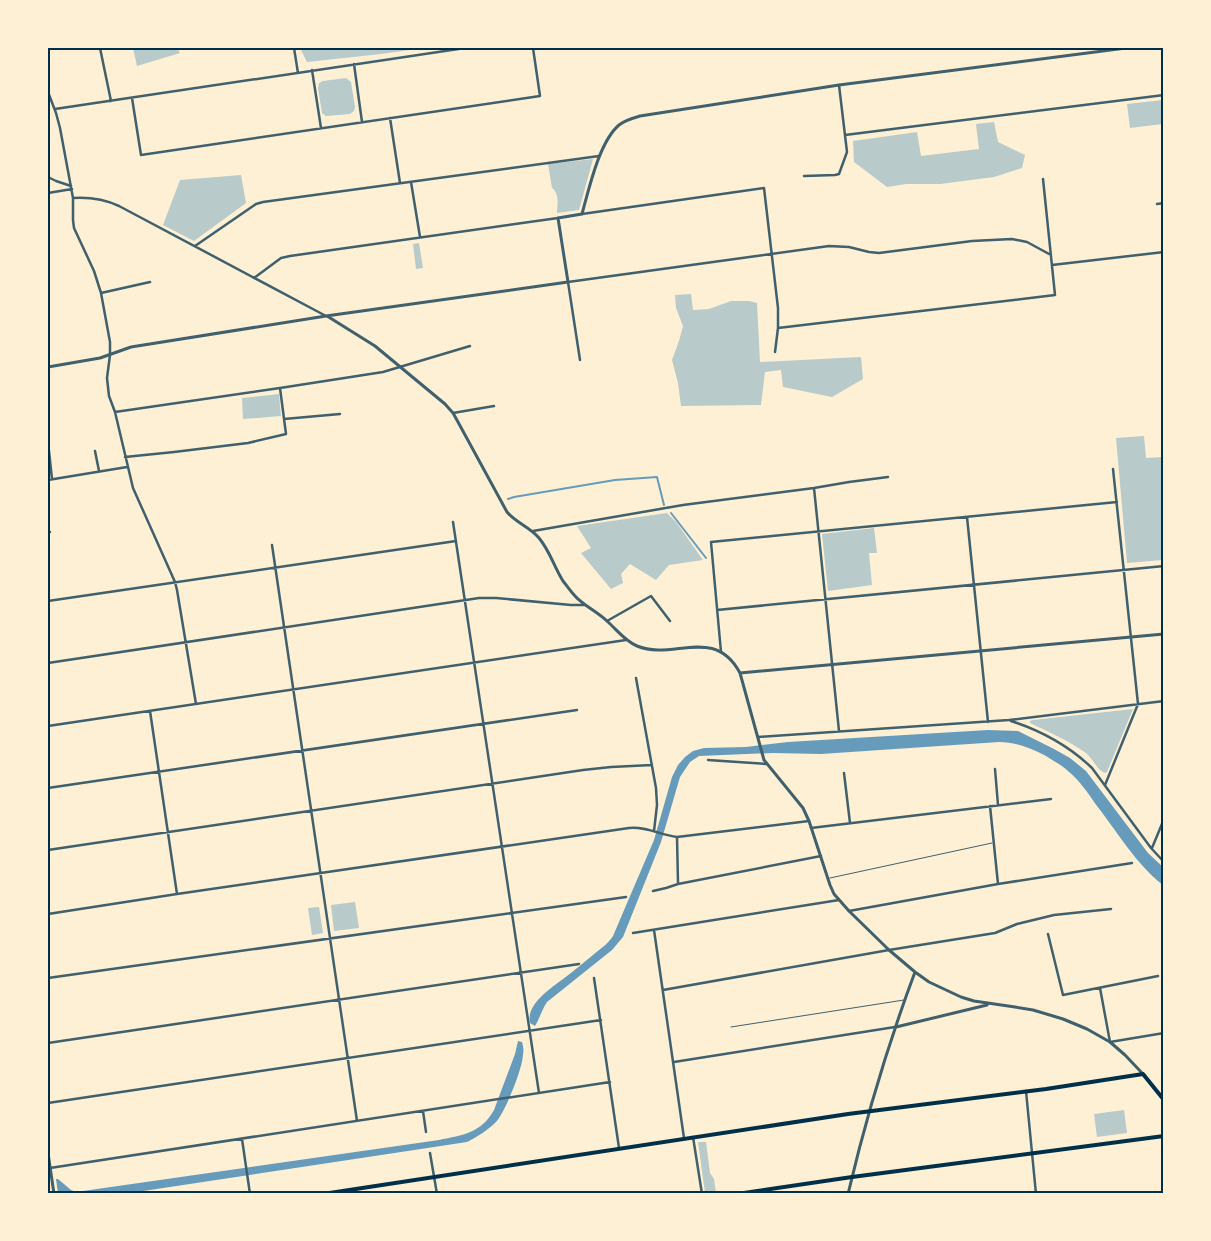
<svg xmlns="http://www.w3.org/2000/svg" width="1211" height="1241" font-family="'Noto Sans',sans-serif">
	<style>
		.green { fill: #b9caca }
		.water { fill: #669bbc }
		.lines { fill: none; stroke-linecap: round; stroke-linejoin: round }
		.stream { stroke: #669bbc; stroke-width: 2 }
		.service { stroke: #3f606c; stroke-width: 1 }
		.minor { stroke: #3f606c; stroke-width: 2.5 }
		.tertiary { stroke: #3f606c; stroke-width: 3 }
		.secondary { stroke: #003049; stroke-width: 4 }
		.neatline { fill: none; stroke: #003049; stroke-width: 2 }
	</style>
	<rect width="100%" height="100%" fill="#fdf0d5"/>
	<!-- green -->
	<path class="green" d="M133,48H177L180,53L137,66Z
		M300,48H424L381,54L307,62Z
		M346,78L351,82L355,107L354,111L350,114L326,116L322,113L318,88L319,83L323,81Z
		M1163,100V124L1130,128L1127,104Z
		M994,122L998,142L1025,155L1022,168L994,177L940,184H906L887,187L854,162L853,141L917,132L921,156L979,149L976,124Z
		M593,159L579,210L557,213C557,205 560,194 552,188L548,164Z
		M241,175L246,203L194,241L163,225L180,180Z
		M419,243L423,268L416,269L413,244Z
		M691,294L693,310L709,309L731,301H749L757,303L760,362L861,357L863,379L832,397L783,387L781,370L765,372L761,405L681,406L678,383L672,360L679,341L683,326L676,308L675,295Z
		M279,394L281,416L243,419L242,398Z
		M1144,436L1146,458L1163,457V560L1127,563L1116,438Z
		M667,513L676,522L703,560L669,565L656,580L630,564L621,574L623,583L611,589L581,553L591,548L577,526Z
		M874,528L877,553H869L872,585L828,591L822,534Z
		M1133,709L1107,772L1105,773C1097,770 1093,759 1086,753C1069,741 1049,732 1030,723V721L1033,720Z
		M355,902L359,928L334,931L331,905Z
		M319,907L323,933L312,935L308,908Z
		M1124,1110L1127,1133L1097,1137L1094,1114Z
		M706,1142L710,1173L714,1179L716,1193H705L698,1142Z"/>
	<!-- water -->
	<path class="water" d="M988,730L1018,731L1054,749L1070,758L1086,771L1148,853L1163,867V885C1136,864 1118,833 1097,806C1088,793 1080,781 1068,771C1062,765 1053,761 1046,756C1031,748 1016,742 999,742L821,754L773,753L699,756L690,762L680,777L661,842L623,937L612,950L547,1002C542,1009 540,1018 535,1026L530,1023C526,1004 550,989 563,979C574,971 583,963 593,955C601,948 608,944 613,936L654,840L672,777L678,765L685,757L693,751L704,748L746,747L788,742Z
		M518,1041L522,1042C523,1046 524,1050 523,1054C523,1068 505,1112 496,1122C488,1130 477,1137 467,1142L130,1193H58L56,1179H58L71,1190L76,1192L439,1140C463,1135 481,1133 494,1110L515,1054Z"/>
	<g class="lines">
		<!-- stream -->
		<path class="stream" d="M508,499L514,497L615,480L657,477L664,505
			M671,513L706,558"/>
		<!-- service -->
		<path class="service" d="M830,878L992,843
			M731,1027L904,1000"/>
		<!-- minor -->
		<path class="minor" d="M100,48L111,101
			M294,48L298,73
			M354,64L362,122
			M312,70L321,128
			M48,92L56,113L60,128L73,198V220L74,228L94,271L101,293L110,342V355L107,378L109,396L115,412L133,488L175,582L177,590L196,704
			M132,98L141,155L540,96L533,48
			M55,109L465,48
			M390,118L400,183
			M845,135L1164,95
			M804,176L835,175L839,174L847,152L839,85
			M48,177L56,181L71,186
			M411,182L420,237
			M48,193L72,189
			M73,198C90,197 104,199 119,206L326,316
			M1157,204L1164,203
			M582,214L764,188L778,308V328L775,352
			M195,246L256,204L263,202L599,156
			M1052,265L1164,252
			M254,278L281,258L290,256L558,218
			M101,293L150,282
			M778,328L1055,295L1043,179
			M580,360L568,282L829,246L849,247L869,252L879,253L972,241L1012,239L1027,242L1051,255
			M115,412L280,388L383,372L470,346
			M453,413L494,406
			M284,419L340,414
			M48,442L52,479
			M95,451L99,471
			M125,457L174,452L248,443L286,434L280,388
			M48,480L127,467
			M814,488L839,731
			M967,517L988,722
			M453,522L539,1093
			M533,531L683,505L814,488L849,482L888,477
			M48,532H50
			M272,545L357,1121
			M48,601L456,541
			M717,610L1164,566
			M607,621L651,596L670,621
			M721,652L711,542L1117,502
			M48,663L479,598H496L571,605H584
			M636,678L656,788L657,805L654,831
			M150,711L177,894
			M1011,721C1042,731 1068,745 1092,768L1151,848L1164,862
			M48,726L626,640
			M758,737L1009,720L1164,701
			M708,760L766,764
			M995,769L998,805
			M844,773L850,823
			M1105,785L1138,704L1113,469
			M48,788L577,710
			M990,806L998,884
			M811,828L1051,799
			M677,837L678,883
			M1152,848L1164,819
			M48,850L583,770L611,767L652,765
			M653,891L666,888L678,884L821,856
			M849,911L998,884L1132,863
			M48,914L177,894L629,828C646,826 660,835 677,837L809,821
			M654,930L684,1138
			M633,933L839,900
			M1048,934L1063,995L1158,976
			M48,978L626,897
			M594,978L619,1148
			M1100,988L1110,1042L1164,1033
			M663,990L889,950L995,933L1017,924L1054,915L1111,909
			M48,1043L579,964
			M674,1062L895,1027
			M1026,1091L1036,1194
			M48,1103L601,1020
			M423,1111L426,1132
			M693,1137L702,1194
			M242,1139L250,1194
			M430,1153L437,1194
			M50,1168L610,1082"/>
		<!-- tertiary -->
		<path class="tertiary" d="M327,316L375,346L445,404L453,413L458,422L507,512C516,523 530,527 539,538C550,551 554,567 563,581C567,586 571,592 575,596C584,606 598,612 608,622C617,630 625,641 637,646C673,661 714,625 740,673L764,760L803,808L809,821L830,885L834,894L849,911L889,950L915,972L929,982L961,997L974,1001L1015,1007L1033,1010L1063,1019L1087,1029L1110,1042L1125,1055L1143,1074
			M48,367L100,358L131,347L326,316L568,282L558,218L582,214C589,189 599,142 619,125C625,120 633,118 640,116L839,85L1126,48
			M740,673L1164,634
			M896,1027L987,1005
			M48,1153L54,1194
			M848,1194C866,1118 888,1044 915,972"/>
		<!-- secondary -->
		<path class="secondary" d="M323,1194L848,1114L1046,1089L1143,1074L1164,1100
			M737,1194L852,1177L1164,1136"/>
	</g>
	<!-- border -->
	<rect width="1211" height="1241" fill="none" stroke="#fdf0d5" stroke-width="98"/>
	<rect x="49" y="49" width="1113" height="1143" class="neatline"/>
</svg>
